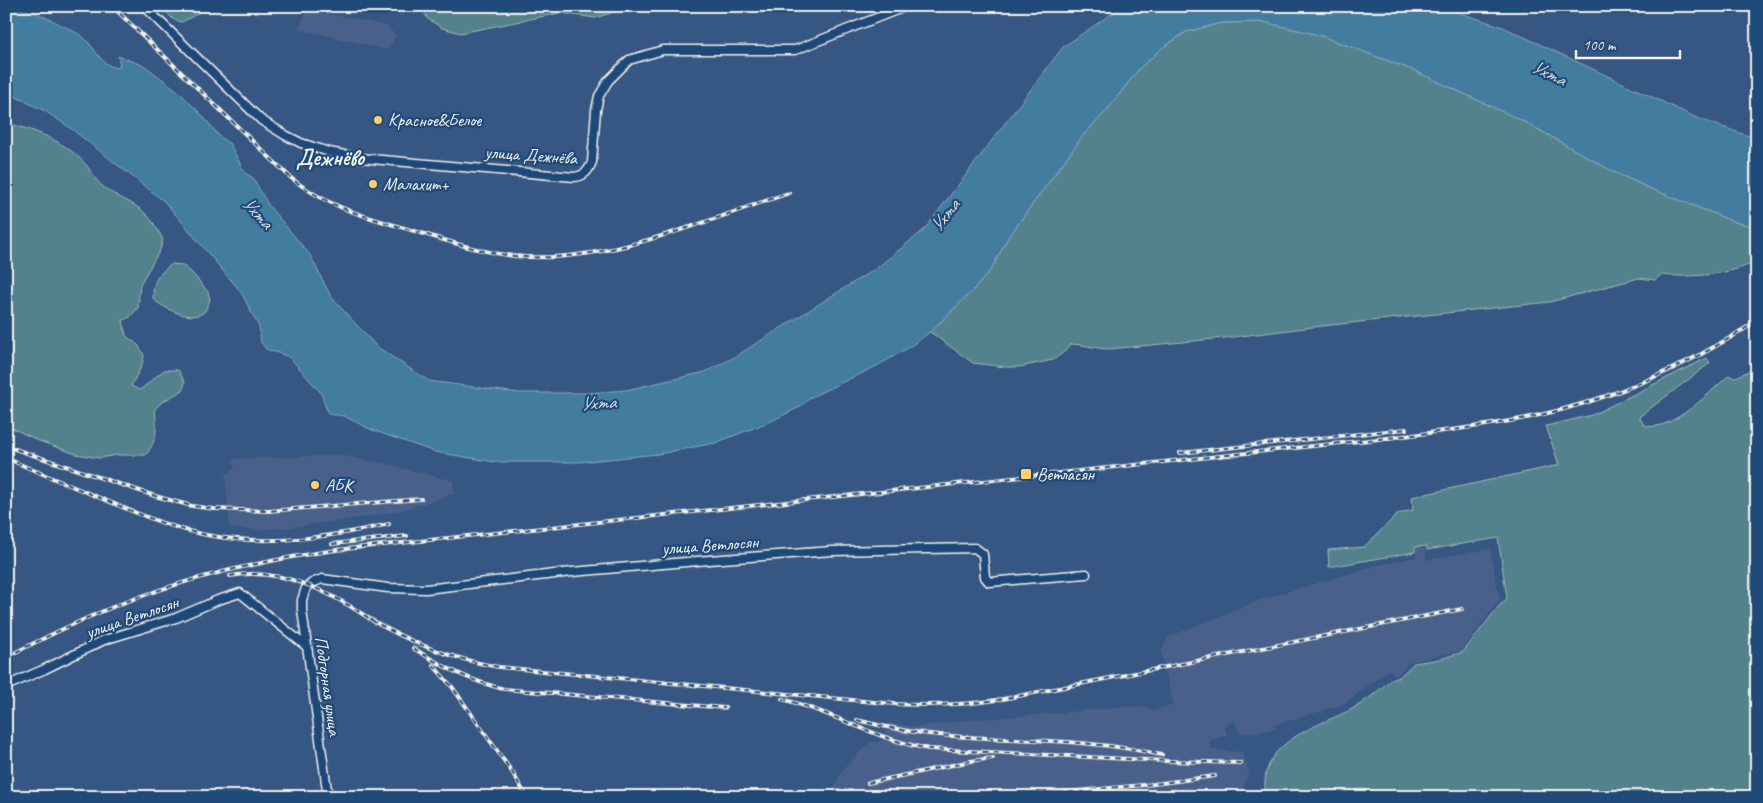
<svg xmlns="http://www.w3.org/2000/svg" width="1763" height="803" font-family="Caveat,sans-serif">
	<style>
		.built { fill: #49618b }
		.green { fill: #52828c; stroke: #a3baba }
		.water { fill: #437b9f; stroke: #8aaabc }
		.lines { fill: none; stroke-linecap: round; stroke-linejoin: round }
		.minor-casing { stroke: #f4f1e8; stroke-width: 11 }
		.minor { stroke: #1f4a7a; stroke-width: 8 }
		.rail-casing { stroke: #f4f1e8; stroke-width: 4 }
		.rail { stroke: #1f4a7a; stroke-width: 2; stroke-dasharray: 5.5; stroke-linecap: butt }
		.poi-dot { fill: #ffd166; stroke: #1f4a7a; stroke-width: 2 }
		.labels { text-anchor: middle; stroke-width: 4.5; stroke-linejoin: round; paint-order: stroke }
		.poi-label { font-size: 18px; fill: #f4f1e8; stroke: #1f4a7a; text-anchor: start }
		.street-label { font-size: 18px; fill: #f4f1e8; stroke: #1f4a7a }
		.water-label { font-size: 19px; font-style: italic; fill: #d9dfdd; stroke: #1f4a7a }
		.district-label { font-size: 22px; font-weight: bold; fill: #f4f1e8; stroke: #1f4a7a }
	</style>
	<rect width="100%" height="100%" fill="#365683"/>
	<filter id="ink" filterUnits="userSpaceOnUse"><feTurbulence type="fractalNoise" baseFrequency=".02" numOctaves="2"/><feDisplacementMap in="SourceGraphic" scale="10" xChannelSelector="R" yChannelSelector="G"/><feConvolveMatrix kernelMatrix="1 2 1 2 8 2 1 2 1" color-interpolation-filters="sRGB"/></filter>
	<g filter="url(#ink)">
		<!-- built -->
		<path class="built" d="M308,9L387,26L396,36L388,50L298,29Z
			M339,455L391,465L453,481L454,494L399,511L367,517L293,527L259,530L230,528L225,475L234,469L233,459Z
			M1416,548H1426V560L1490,549L1500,600L1461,651L1410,662L1396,676L1389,670L1348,701L1338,706L1275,725L1276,728L1261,732L1240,733L1234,721L1224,725L1227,735L1209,741L1212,750L1242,752L1249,772L1240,797H830L842,770L869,743L881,741L889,723L915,727L967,720L1060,713L1117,707H1148L1152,711L1173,705L1161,652L1168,637L1260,600L1375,566L1416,557Z"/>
		<!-- green -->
		<path class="green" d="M160,6H203L197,14L182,22L174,20Z
			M420,6H620L611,13L595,18L560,13L461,33L442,28L428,19Z
			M1264,22L1319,35L1413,70L1525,122L1614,172L1649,188L1735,222L1747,225H1757V261C1731,275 1690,278 1661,275L1655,280L1639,278L1550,302L1313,327L1225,338L1109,349C1096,349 1084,344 1071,344L1064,352L1053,360L1020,367H1005L973,363L930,332L972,291L991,270L1007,239L1048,183L1085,133L1102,116L1139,69L1162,48L1186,32L1221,23Z
			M6,123C36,130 67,142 87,166C92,172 95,180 101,185C112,195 128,200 140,209C151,217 157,228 163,240L160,250L140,284L138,308L130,317L123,320L126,336L138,345L144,355L142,365L131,386L140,390L164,370H178L185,382L183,390L162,402L155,409C157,429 158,438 146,455H117L99,458L76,454L39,441L6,425Z
			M172,264L183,265L193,274L208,292L210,300C208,303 207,308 205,311C193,324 163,308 153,299C153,280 157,275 172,264Z
			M1707,358L1710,363L1639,417L1644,425C1648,426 1652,427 1656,426C1678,424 1713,390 1729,375L1734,378L1757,367V797H1265C1265,788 1264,778 1267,770C1276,736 1326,723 1352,709C1367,701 1380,689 1393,678H1398L1414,663L1440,659L1463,652L1499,606L1507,598L1498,538L1427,550V546L1415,547V552L1329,567L1328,550L1364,547L1398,514L1413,510L1412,497L1559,465L1546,426L1592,415Z"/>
		<!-- water -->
		<path class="water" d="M1123,6H1439L1503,27L1697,118L1757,139V225H1747L1735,222L1649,188L1614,172L1525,122L1413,70L1319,35L1264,22L1221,23L1186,32L1162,48L1139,69L1102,116L1085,133L1048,183L1007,239L991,270L972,291L930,332L908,348L875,367L811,397L800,407L769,422L715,443L658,454L579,462H495L435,452L372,430L344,416L328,414L321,393L293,361L287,356L266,349L261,342L259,327L241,292L165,202L69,127L45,111L6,92V7C14,8 22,9 30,11C42,15 69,28 80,35C96,45 97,64 117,68L120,66L118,56L145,66L178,91L202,115L220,137L230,144L245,173L253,178L269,206L310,255L331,297L377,347L429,381L518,393H588L626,390L705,372L733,358L878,267L924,230L1063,47Z"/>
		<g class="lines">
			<!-- minor casing -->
			<g class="minor-casing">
				<path id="minor" d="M144,6L261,120L285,135L301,143L329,152L360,158L574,177C584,176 588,172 592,162L596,110L599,96L608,81L629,60L663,50H795L907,6
					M6,686L45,669L104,640L176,618L218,600L240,593L307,647
					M328,797L302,610V600L306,588L312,583L322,579L388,588L426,589L572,572L709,560L832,551L975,548L983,554L985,577L989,582L1086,574"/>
			</g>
			<!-- minor -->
			<use href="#minor" class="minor"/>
			<!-- rail casing -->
			<g class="rail-casing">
				<path id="rail" d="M112,6L291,178C331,209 364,216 411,230C445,240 479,252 514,256C602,266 707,220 789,193
					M6,446L155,496L192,506L214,509L268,511L421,499
					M1180,453L1406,429
					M6,458C44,475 83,491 122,507C151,519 181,531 212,536C271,546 332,537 389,524
					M332,544L407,536
					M230,576C283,566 334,594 376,623
					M370,619C410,643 453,659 499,667L895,704C932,706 967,705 1003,699L1462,609
					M413,648C445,668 467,680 504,689L725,708
					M6,657C46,637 86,617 128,601C195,576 265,560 336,550L1388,438C1436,432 1483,427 1531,417C1612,400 1688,366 1757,321
					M433,665L453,688L512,772L527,797
					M782,699C832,712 878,740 929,749L1167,761L1241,763
					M857,720C888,728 919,734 951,736C1022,741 1091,739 1162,755
					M868,783L971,761L993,758
					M1014,797L1154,784L1215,776"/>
			</g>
			<!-- rail -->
			<use href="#rail" class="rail"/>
		</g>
	</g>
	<!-- markers -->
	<g class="poi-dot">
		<circle cx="378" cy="120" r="5"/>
		<circle cx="373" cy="184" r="5"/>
		<rect x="1020" y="468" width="12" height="12" rx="2.5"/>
		<circle cx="315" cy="485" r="5"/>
	</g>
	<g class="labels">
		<!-- poi labels -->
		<g class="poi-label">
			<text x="388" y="126">Красное&amp;Белое</text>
			<text x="383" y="190">Малахит+</text>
			<text x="1037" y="480">Ветласян</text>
			<text x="325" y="491">АБК</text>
		</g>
		<!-- street labels -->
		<g class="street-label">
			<text transform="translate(531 155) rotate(4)" y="6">улица Дежнёва</text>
			<text transform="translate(710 545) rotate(-4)" y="6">улица Ветлосян</text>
			<text transform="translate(132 617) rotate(-19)" y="6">улица Ветлосян</text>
			<text transform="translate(328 686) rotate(82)" y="6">Подгорная улица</text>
		</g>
		<!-- water labels -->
		<g class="water-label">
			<text transform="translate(1549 72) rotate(26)" y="7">Ухта</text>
			<text transform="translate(258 212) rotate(47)" y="7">Ухта</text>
			<text transform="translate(944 215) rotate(-52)" y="7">Ухта</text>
			<text transform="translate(598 402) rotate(-3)" y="7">Ухта</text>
		</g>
		<!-- district labels -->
		<g class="district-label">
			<text x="330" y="165">Дежнёво</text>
		</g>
	</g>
	<!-- margin -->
	<rect width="1763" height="803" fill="none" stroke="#1f4a7a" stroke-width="25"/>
	<rect x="12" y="12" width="1738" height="778" fill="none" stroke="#f4f1e8" stroke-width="2" filter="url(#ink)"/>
	<!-- scale -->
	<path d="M1576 50v8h104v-8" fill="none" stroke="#f4f1e8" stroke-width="2.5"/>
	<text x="1583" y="50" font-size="15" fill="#f4f1e8" stroke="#1f4a7a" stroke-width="4" paint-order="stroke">100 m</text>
</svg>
